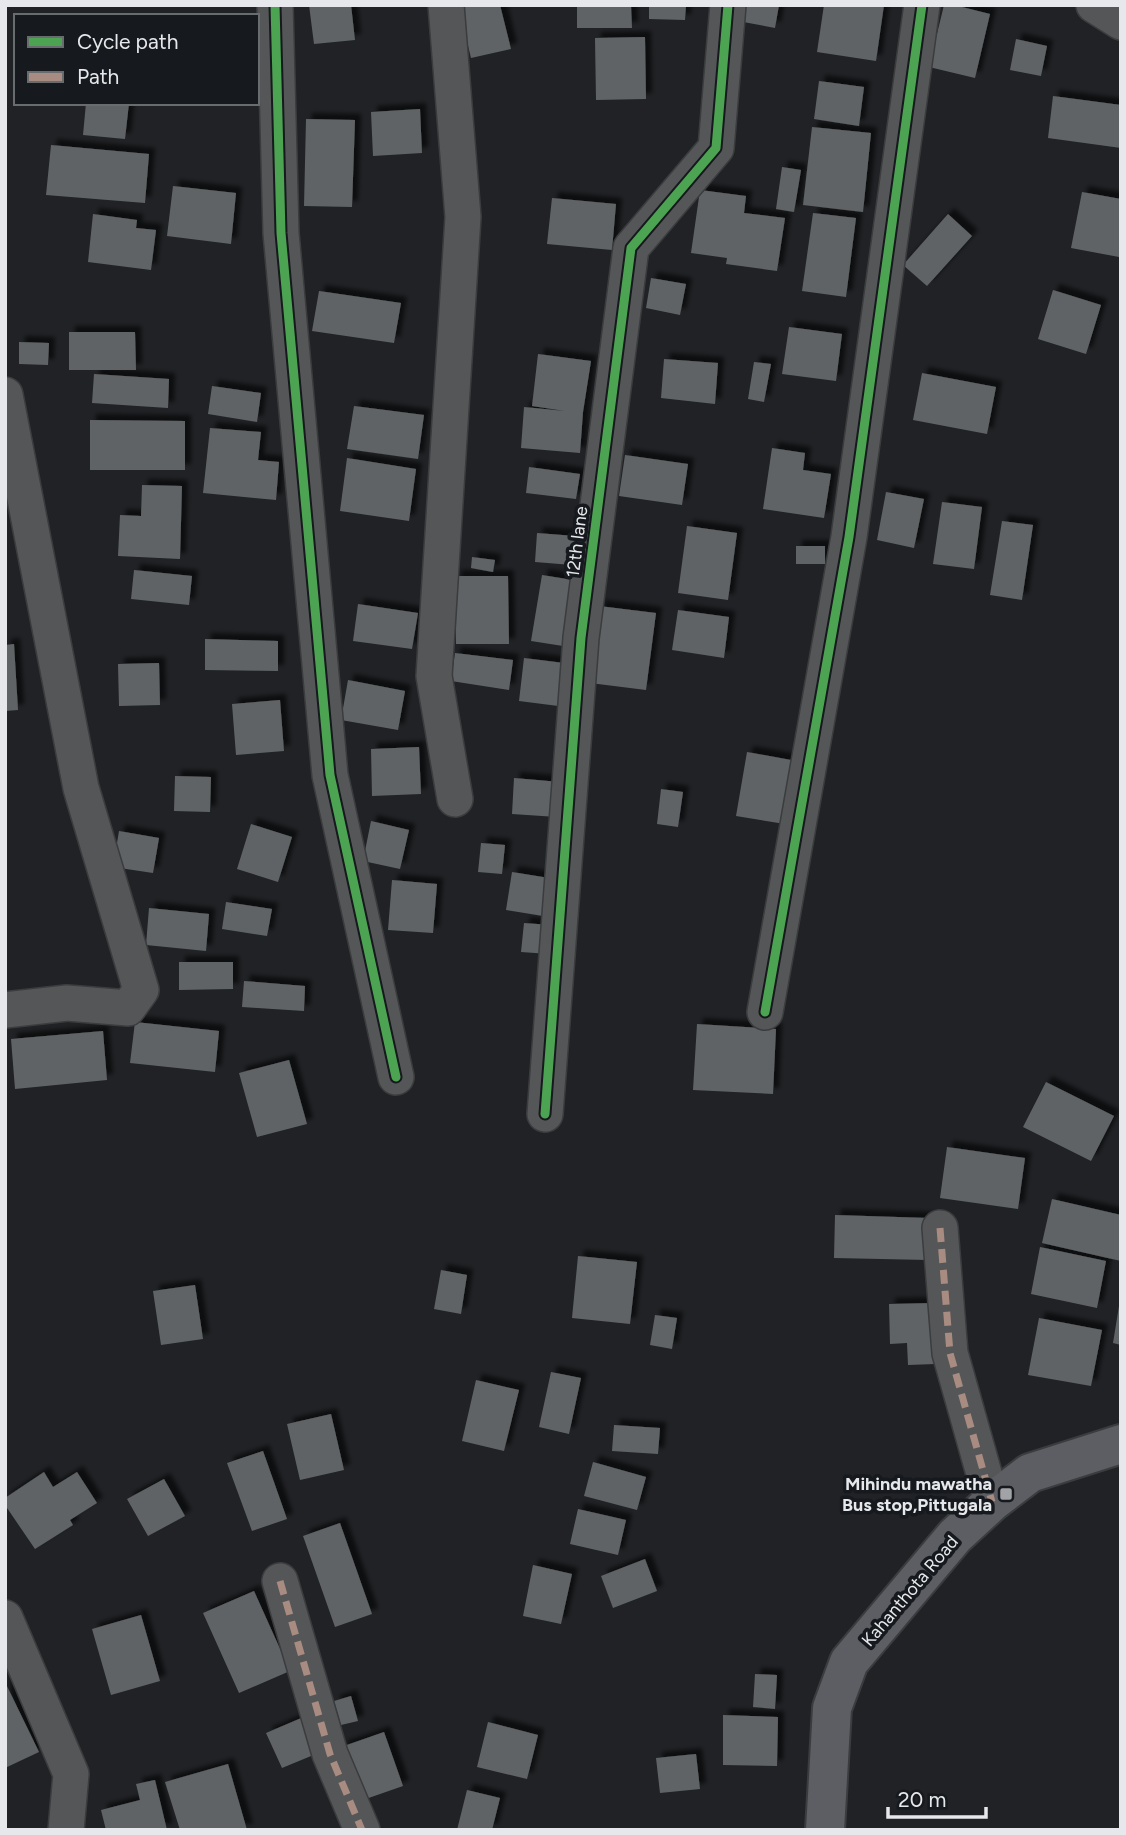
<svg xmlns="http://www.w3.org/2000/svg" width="1126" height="1835" font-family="Figtree,sans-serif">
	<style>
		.building { fill: #606365; filter: url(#shadow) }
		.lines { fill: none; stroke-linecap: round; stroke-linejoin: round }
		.street-casing { stroke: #3a3c3e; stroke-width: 38 }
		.secondary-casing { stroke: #3a3c3e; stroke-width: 42 }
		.street { stroke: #555657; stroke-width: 35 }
		.secondary { stroke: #5c5e63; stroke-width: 38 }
		.quiet { stroke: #a88b81; stroke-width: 7; stroke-dasharray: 14 7; stroke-linecap: butt }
		.cycleway-casing { stroke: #16191d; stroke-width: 13 }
		.cycleway { stroke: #4ca352; stroke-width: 9 }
		.poi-dot { fill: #a1a3a6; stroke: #16191d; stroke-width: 2.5 }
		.labels { text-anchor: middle; stroke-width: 7; stroke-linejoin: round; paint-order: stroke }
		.street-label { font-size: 18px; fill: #e6e8eb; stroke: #16191d }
		.poi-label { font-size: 18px; font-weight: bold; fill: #e6e8eb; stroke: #16191d; text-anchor: end }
	</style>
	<defs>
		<filter id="shadow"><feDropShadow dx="6" dy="-6" stdDeviation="2" flood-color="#0009"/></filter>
	</defs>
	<rect width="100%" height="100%" fill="#202225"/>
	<!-- building -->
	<path class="building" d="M309,5H351L355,40L314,44Z
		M458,5H500L511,49L471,58Z
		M577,5H631L632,28H577Z
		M649,5H686L685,20L649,19Z
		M740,5H779L775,28L738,21Z
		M824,5H884L876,61L817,52Z
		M944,5H954L990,14L975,78L929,67Z
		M645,37L646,99L596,100L595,38Z
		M1016,39L1047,46L1041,76L1010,70Z
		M819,81L864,87L859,126L814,119Z
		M1053,96L1121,105V148L1048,138Z
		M86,103H129L125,139L83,135Z
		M420,109L422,153L373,156L371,112Z
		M306,119L355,120L352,207L304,206Z
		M812,127L871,133L863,212L803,205Z
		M51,145L149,154L145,203L46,195Z
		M782,167L801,170L794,212L776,209Z
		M173,186L236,193L231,244L167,236Z
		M700,190L746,196L744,213L785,218L777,271L726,264L727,258L691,253Z
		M1082,192L1121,199L1119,257L1071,248Z
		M552,198L616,204L612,250L547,244Z
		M813,213L856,218L846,297L802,291Z
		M93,214L137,220L136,228L156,230L151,270L88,262Z
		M948,214L972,236L927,286L903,265Z
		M651,278L686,284L680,315L646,308Z
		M1053,290L1101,305L1086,354L1038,339Z
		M319,291L401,303L394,343L312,331Z
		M789,327L842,334L836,381L782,374Z
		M69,332H135L136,370H69Z
		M19,342L49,343L48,365L19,364Z
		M538,354L591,361L583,412L580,453L521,448L524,407L565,411L532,406Z
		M664,359L718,363L715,404L661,398Z
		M754,362L771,364L764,402L748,399Z
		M922,373L996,387L987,434L913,420Z
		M94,374L169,379L168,408L92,403Z
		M212,386L261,393L257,422L208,414Z
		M354,406L424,415L418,459L347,449Z
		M90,420L185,421V470H90Z
		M210,428L261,432L258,460L279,462L276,500L203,493Z
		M772,448L805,453L803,470L831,474L824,518L763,509Z
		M625,455L688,464L682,505L619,496Z
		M347,458L416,469L409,521L340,511Z
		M529,467L580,474L576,499L526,493Z
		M142,485L182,486L180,559L118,556L120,515L141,516Z
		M886,492L924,499L914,548L877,540Z
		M942,502L982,507L974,569L933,564Z
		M1002,521L1033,525L1022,600L990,595Z
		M687,526L737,533L728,600L678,593Z
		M537,533L575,536L572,565L535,562Z
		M796,546H825V564H796Z
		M472,557L495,560L493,572L471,568Z
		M134,570L192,576L189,605L131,599Z
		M542,575L573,580L563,646L531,641Z
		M455,576H508L509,644H456Z
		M358,604L418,613L412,649L353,641Z
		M599,606L656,613L646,690L590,683Z
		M678,610L729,617L724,658L672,650Z
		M205,639L278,641V671L205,670Z
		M14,644L18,710L5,711V645Z
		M455,653L513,660L509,690L451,681Z
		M524,658L572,664L566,707L519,701Z
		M159,663L160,705L119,706L118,664Z
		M348,680L405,691L398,730L341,720Z
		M280,700L284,751L236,755L232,704Z
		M419,747L421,794L372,796L371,749Z
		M747,752L802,762L791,825L736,816Z
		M175,776L211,777L210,812L174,811Z
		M514,778L560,782L557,817L512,814Z
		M661,789L683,792L678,827L657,824Z
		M371,821L409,830L400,869L363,861Z
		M251,824L292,837L278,882L237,869Z
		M119,831L159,838L153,873L113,867Z
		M481,843L505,845L502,874L478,872Z
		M512,872L549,878L543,916L506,910Z
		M392,880L437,884L433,933L388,930Z
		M226,902L272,909L267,936L222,929Z
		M149,908L209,914L206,951L146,945Z
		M524,923L551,925L549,954L521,952Z
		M179,962H233V989L179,990Z
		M244,981L305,986L304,1011L242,1007Z
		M135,1022L219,1031L215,1072L130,1063Z
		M697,1024L776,1029L773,1094L693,1090Z
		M103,1031L107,1080L15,1089L11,1039Z
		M289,1060L307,1124L257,1137L239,1073Z
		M1046,1082L1114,1116L1091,1161L1023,1127Z
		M947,1147L1025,1158L1018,1209L940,1198Z
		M1052,1199L1121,1215V1261L1042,1243Z
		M835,1215L929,1218L928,1260L834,1258Z
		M1040,1247L1106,1261L1097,1308L1031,1294Z
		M578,1256L637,1262L630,1324L572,1318Z
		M441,1270L467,1275L461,1314L434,1309Z
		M195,1285L203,1339L161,1345L153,1291Z
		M933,1303L935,1364L908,1365L907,1343L890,1344L889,1304Z
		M1119,1306H1121V1345L1113,1343Z
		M655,1315L677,1318L672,1349L650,1345Z
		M1039,1318L1102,1330L1091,1386L1028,1375Z
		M551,1372L581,1378L569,1434L539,1427Z
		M476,1380L519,1390L504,1451L462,1441Z
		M331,1414L344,1470L300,1480L287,1424Z
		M614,1425L660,1428L658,1454L612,1451Z
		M263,1451L287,1519L252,1531L227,1463Z
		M593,1462L646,1477L637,1510L584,1496Z
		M44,1472L53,1487L77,1472L97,1503L70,1520L73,1525L35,1549L5,1505V1498Z
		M164,1479L185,1516L148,1536L127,1499Z
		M578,1509L626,1520L618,1555L570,1544Z
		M340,1523L372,1614L335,1627L303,1536Z
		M645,1559L657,1591L613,1608L601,1576Z
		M533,1565L572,1574L561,1624L523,1616Z
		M254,1591L290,1671L239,1693L203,1613Z
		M141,1615L160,1681L111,1695L92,1629Z
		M755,1674L777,1675L775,1709L753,1707Z
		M5,1682L39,1752L5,1768Z
		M351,1696L358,1721L341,1725L334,1701Z
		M313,1713L328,1749L282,1768L266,1733Z
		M723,1715L778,1717L777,1766L723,1765Z
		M488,1722L538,1735L527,1779L477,1767Z
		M384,1732L403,1786L360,1801L341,1747Z
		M696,1754L700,1789L660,1793L656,1758Z
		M228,1764L247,1830H180L165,1782Z
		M155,1780L167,1830H106L101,1810L140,1800L136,1784Z
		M467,1790L500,1798L492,1830H457Z"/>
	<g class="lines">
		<!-- street casing -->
		<g class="street-casing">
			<path id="street" d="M275,5L281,233L330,775L396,1077
				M446,5L463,217L434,676L455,799
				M1094,5L1121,22
				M5,395L81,788L141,990L128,1008L67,1003L5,1010
				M765,1012L849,537L922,5
				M545,1114L581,638L631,248L716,148L728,5
				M940,1228L950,1353L992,1502
				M280,1581L330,1754L362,1830
				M5,1618L71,1774L66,1830"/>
		</g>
		<!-- secondary casing -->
		<g class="secondary-casing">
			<path id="secondary" d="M825,1830L832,1708L849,1662L955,1536L992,1502L1030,1473L1121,1444"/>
		</g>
		<!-- street -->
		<use href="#street" class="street"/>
		<!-- secondary -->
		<use href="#secondary" class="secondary"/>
		<!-- quiet -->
		<path class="quiet" d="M940,1228L950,1353L992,1502
			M280,1581L330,1754L362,1830"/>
		<!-- cycleway casing -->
		<g class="cycleway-casing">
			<path id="cycleway" d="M275,5L281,233L330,775L396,1077
				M765,1012L849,537L922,5
				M545,1114L581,638L631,248L716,148L728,5"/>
		</g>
		<!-- cycleway -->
		<use href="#cycleway" class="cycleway"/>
	</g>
	<!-- markers -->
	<rect class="poi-dot" x="999" y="1487" width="14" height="14" rx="3.5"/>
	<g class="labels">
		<!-- street labels -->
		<g class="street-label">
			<text transform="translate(577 542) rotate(-83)" y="6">12th lane</text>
			<text transform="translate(910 1591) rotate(-50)" y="6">Kahanthota Road</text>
		</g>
		<!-- poi labels -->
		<g class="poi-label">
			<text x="992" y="1490">Mihindu mawatha<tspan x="992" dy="21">Bus stop,Pittugala</tspan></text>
		</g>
	</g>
	<!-- border -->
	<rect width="1126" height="1835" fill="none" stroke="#e6e8eb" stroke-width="14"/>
	<!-- legend -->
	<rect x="14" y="14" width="245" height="91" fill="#16191d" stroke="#696c6f" stroke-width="2"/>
	<rect x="28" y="37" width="35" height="10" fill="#4ca352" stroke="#696c6f" stroke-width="2"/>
	<text x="77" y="49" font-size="21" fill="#e6e8eb">Cycle path</text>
	<rect x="28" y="72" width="35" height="10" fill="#a88b81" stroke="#696c6f" stroke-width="2"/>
	<text x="77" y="84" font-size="21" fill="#e6e8eb">Path</text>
	<!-- scale -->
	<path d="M888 1807v10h98v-10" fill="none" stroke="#e6e8eb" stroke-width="3.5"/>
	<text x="898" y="1807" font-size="21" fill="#e6e8eb" stroke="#16191d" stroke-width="5" paint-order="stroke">20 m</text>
</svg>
